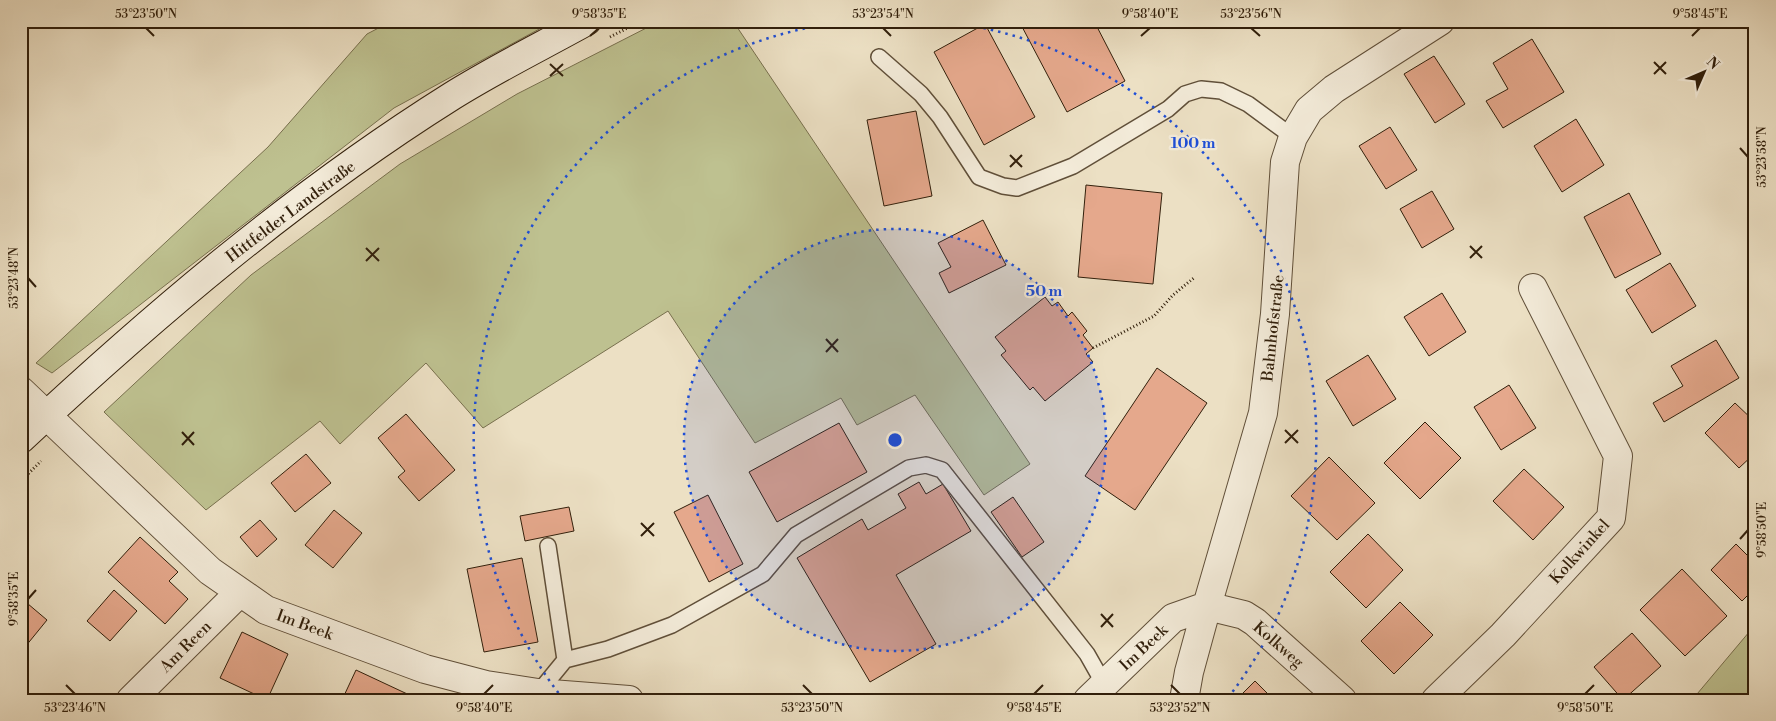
<svg xmlns="http://www.w3.org/2000/svg" width="1776" height="721" font-family="'Libre Bodoni',serif">
	<style>
		.green { fill: #bec190; stroke: #78704e }
		.building { fill: #e5a88c; stroke: #311f0b }
		.lines { fill: none; stroke-linecap: round; stroke-linejoin: round }
		.service-casing { stroke: #604f39; stroke-width: 18 }
		.minor-casing { stroke: #604f39; stroke-width: 30 }
		.secondary-casing { stroke: #311f0b; stroke-width: 30 }
		.path { stroke: #311f0b; stroke-width: 3; stroke-dasharray: 1 2.5; stroke-linecap: butt }
		.service { stroke: #f3ebd9; stroke-width: 15 }
		.minor { stroke: #f3ebd9; stroke-width: 28 }
		.secondary { stroke: #f3ebd9; stroke-width: 28 }
		.ticks { fill: none; stroke: #311f0b; stroke-width: 2 }
		.ring { fill: none; stroke: #1d4ed8; stroke-width: 2.5; stroke-dasharray: 2.5 5 }
		.labels { text-anchor: middle; stroke-width: 4.5; stroke-linejoin: round; paint-order: stroke }
		.street-label { font-size: 16px; fill: #311f0b; stroke: #f3ebd9 }
		.centre { fill: #1d4ed8; stroke: #f3ebd9; stroke-width: 2.5 }
		.ring-label { font-size: 15px; text-anchor: middle; font-weight: bold; fill: #1d4ed8; stroke: #f3ebd9; stroke-width: 4.5; stroke-linejoin: round; paint-order: stroke }
		.neatline { fill: none; stroke: #311f0b; stroke-width: 2 }
		.ticks-label { font-size: 12px; text-anchor: middle; fill: #311f0b }
	</style>
	<rect width="100%" height="100%" fill="#ece0c4"/>
	<filter id="stains"><feTurbulence type="fractalNoise" baseFrequency=".004" numOctaves="4"/><feColorMatrix values="0 0 0 0 .2 0 0 0 0 .09 0 0 0 0 .02 0 0 0 .5 -.17"/></filter>
	<radialGradient id="worn" r=".72"><stop offset=".6" stop-color="#630" stop-opacity="0"/><stop offset="1" stop-color="#630" stop-opacity=".3"/></radialGradient>
	<!-- green -->
	<path class="green" d="M392,21H554L394,108L52,373L36,363L268,147L367,34Z
		M660,21H733L1030,464L984,495L915,395L857,425L841,398L755,443L668,311L483,428L426,363L340,444L320,421L206,510L104,412L251,275L400,164L517,94Z
		M1755,625V700H1692Z"/>
	<!-- building -->
	<path class="building" d="M1019,21H1094L1125,81L1067,112Z
		M985,24L1035,117L984,145L934,52Z
		M1532,39L1564,92L1503,128L1486,101L1508,89L1493,63Z
		M1434,56L1465,104L1435,123L1404,74Z
		M916,111L932,196L884,206L867,120Z
		M1576,119L1604,165L1562,192L1534,146Z
		M1390,127L1417,170L1386,189L1359,146Z
		M1086,185L1162,193L1153,284L1078,277Z
		M1432,191L1454,229L1422,248L1400,209Z
		M1629,193L1661,254L1615,278L1584,217Z
		M983,220L1006,265L949,293L939,273L951,267L938,243Z
		M1670,263L1696,306L1652,333L1626,290Z
		M1442,293L1466,332L1429,356L1404,317Z
		M1045,297L1052,306L1058,302L1068,316L1072,312L1087,331L1083,335L1093,348L1086,354L1093,362L1045,401L1033,387L1030,390L1001,355L1006,351L995,337Z
		M1716,340L1739,378L1664,422L1653,403L1683,386L1671,366Z
		M1368,355L1396,399L1353,426L1326,381Z
		M1157,368L1207,403L1135,510L1085,476Z
		M1509,385L1536,428L1501,450L1474,407Z
		M1735,403L1755,422V453L1739,468L1705,433Z
		M406,414L455,470L419,501L398,477L405,471L378,438Z
		M1425,422L1461,458L1420,499L1384,463Z
		M839,423L867,472L777,522L749,472Z
		M306,454L331,483L295,512L271,483Z
		M1329,457L1375,503L1337,540L1291,496Z
		M1524,469L1564,507L1533,540L1493,501Z
		M919,482L926,494L943,484L971,531L896,575L936,644L870,682L797,558L862,519L868,530L906,508L898,494Z
		M708,495L743,564L709,582L674,512Z
		M1013,497L1044,542L1022,557L991,512Z
		M569,507L574,531L525,541L520,516Z
		M334,510L362,533L333,568L305,545Z
		M260,520L277,539L257,557L240,537Z
		M1368,534L1403,570L1366,608L1330,572Z
		M140,537L178,572L169,581L188,599L165,624L108,572Z
		M1736,544L1755,563V588L1742,601L1711,570Z
		M522,558L538,642L484,652L467,569Z
		M1682,569L1727,616L1685,656L1640,610Z
		M114,590L137,611L110,641L87,621Z
		M21,598L47,620L25,647L21,644Z
		M1400,602L1433,635L1394,674L1361,641Z
		M242,632L288,654L267,700L220,678Z
		M1632,633L1661,666L1623,700L1594,667Z
		M356,670L418,699V700H342Z
		M1255,681L1274,700H1236Z"/>
	<g class="lines">
		<!-- service casing -->
		<g class="service-casing">
			<path id="service" d="M879,57L921,94L940,117L979,177L1003,186L1017,188L1073,166L1168,109L1185,94L1201,89L1221,91L1248,104L1293,137
				M565,660L608,649L672,625L763,574L796,535L909,468L926,465L942,470L1087,654L1104,684
				M538,693L565,660L548,546"/>
		</g>
		<!-- minor casing -->
		<g class="minor-casing">
			<path id="minor" d="M21,391L210,571L266,610L425,669L486,685L538,693L629,700
				M1207,606L1244,615L1255,622L1342,700
				M131,700L239,593
				M1088,700L1173,618L1207,606
				M1184,700L1189,672L1207,606L1263,413L1275,314L1285,162L1293,137L1309,110L1334,89L1440,21
				M1436,700L1503,635L1611,518L1618,456L1533,288"/>
		</g>
		<!-- secondary casing -->
		<g class="secondary-casing">
			<path id="secondary" d="M21,439C155,314 296,194 452,96C495,69 542,46 587,21"/>
		</g>
		<!-- path -->
		<path class="path" d="M610,37L641,21
			M1093,348L1154,316L1173,295L1195,277
			M21,481L41,461"/>
		<!-- service -->
		<use href="#service" class="service"/>
		<!-- minor -->
		<use href="#minor" class="minor"/>
		<!-- secondary -->
		<use href="#secondary" class="secondary"/>
	</g>
	<!-- ticks -->
	<path class="ticks" d="M146,28L154,36M883,28L891,36M1251,28L1260,36M590,36L599,28M1141,36L1150,28M1692,36L1700,28M1654,62L1666,74M550,64L563,76M1654,74L1666,62M550,76L563,64M1740,148L1748,157M1010,155L1022,167M1010,167L1022,155M1470,246L1482,258M366,248L379,261M1470,258L1482,246M366,261L379,248M28,278L36,287M826,339L838,352M826,352L838,339M1285,430L1298,443M182,432L194,445M1285,443L1298,430M182,445L194,432M641,523L654,536M641,536L654,523M1740,539L1748,530M28,599L36,590M1101,614L1113,627M1101,627L1113,614M66,685L75,694M803,685L812,694M1171,685L1180,694M484,694L493,685M1034,694L1043,685M1585,694L1594,685"/>
	<!-- distance rings -->
	<circle cx="895" cy="440" r="211" fill="#1d4ed8" fill-opacity=".12"/>
	<g class="ring">
		<circle cx="895" cy="440" r="211"/>
		<path d="M563 699A421 421 0 0 1 851 21M939 21A421 421 0 0 1 1227 699"/>
	</g>
	<g class="labels">
		<!-- street labels -->
		<g class="street-label">
			<text transform="translate(290 211) rotate(-37)" y="6">Hittfelder Landstraße</text>
			<text transform="translate(1272 328) rotate(-84)" y="6">Bahnhofstraße</text>
			<text transform="translate(1579 551) rotate(-48)" y="6">Kolkwinkel</text>
			<text transform="translate(305 624) rotate(20)" y="6">Im Beek</text>
			<text transform="translate(1279 644) rotate(41)" y="6">Kolkweg</text>
			<text transform="translate(185 646) rotate(-45)" y="6">Am Reen</text>
			<text transform="translate(1143 647) rotate(-43)" y="6">Im Beek</text>
		</g>
	</g>
	<circle cx="895" cy="440" r="8" class="centre"/>
	<g class="ring-label">
		<text x="1193" y="148">100 m</text>
		<text x="1044" y="296">50 m</text>
	</g>
	<!-- margin -->
	<rect width="1776" height="721" fill="none" stroke="#ece0c4" stroke-width="55"/>
	<!-- north arrow -->
	<g transform="translate(1704 72) rotate(45)" stroke="#f3ebd9" stroke-width="4" paint-order="stroke">
	<path d="M0-4L9 19L0 12L-9 19Z" fill="#311f0b"/>
	<text y="-8" font-size="14" font-weight="bold" text-anchor="middle" fill="#311f0b">N</text>
	</g>
	<rect x="28" y="28" width="1720" height="666" class="neatline"/>
	<g class="ticks-label">
		<text x="146" y="18">53°23'50"N</text>
		<text x="599" y="18">9°58'35"E</text>
		<text x="883" y="18">53°23'54"N</text>
		<text x="1150" y="18">9°58'40"E</text>
		<text x="1251" y="18">53°23'56"N</text>
		<text x="1700" y="18">9°58'45"E</text>
		<text transform="translate(1762 157) rotate(-90)" y="4">53°23'58"N</text>
		<text transform="translate(14 278) rotate(-90)" y="4">53°23'48"N</text>
		<text transform="translate(1762 530) rotate(-90)" y="4">9°58'50"E</text>
		<text transform="translate(14 599) rotate(-90)" y="4">9°58'35"E</text>
		<text x="75" y="712">53°23'46"N</text>
		<text x="484" y="712">9°58'40"E</text>
		<text x="812" y="712">53°23'50"N</text>
		<text x="1034" y="712">9°58'45"E</text>
		<text x="1180" y="712">53°23'52"N</text>
		<text x="1585" y="712">9°58'50"E</text>
	</g>
	<rect width="100%" height="100%" filter="url(#stains)"/>
	<rect width="100%" height="100%" fill="url(#worn)"/>
</svg>
